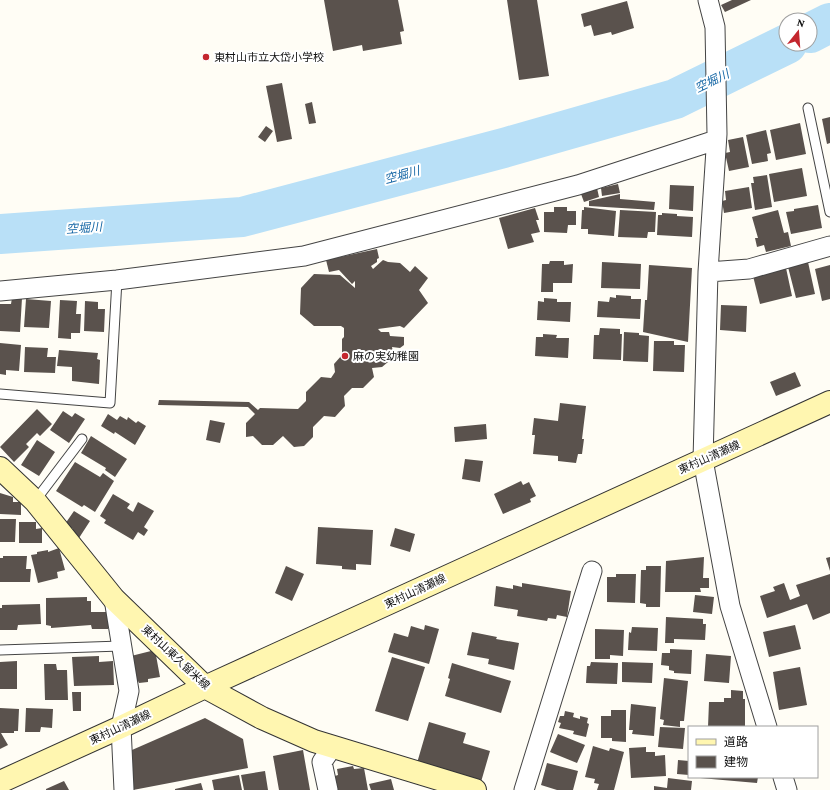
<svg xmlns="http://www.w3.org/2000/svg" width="830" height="790" font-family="'Crimson Pro','Noto Sans JP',serif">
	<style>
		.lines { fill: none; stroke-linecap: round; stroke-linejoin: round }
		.river { stroke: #b9e0f7; stroke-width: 40 }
		.building { fill: #5a524d }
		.service-casing { stroke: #444; stroke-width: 11 }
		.minor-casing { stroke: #444; stroke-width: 21 }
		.secondary-casing { stroke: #333; stroke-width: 24 }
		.service { stroke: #fff; stroke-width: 9 }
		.minor { stroke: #fff; stroke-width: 19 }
		.secondary { stroke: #fff6b0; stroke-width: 22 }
		.poi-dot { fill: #c4262e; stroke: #fff; stroke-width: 1.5 }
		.labels { text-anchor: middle; stroke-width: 4; stroke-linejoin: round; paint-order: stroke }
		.poi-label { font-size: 11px; fill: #111; stroke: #fff; text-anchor: start }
		.street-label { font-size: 11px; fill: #111; stroke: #fff }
		.water-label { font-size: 12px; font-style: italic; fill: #1768a6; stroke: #fff }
	</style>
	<rect width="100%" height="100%" fill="#fffdf5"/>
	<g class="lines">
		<!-- river -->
		<path class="river" d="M810,33L830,23
			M0,234L242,217L507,147L675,99L787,44"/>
	</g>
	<!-- building -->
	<path class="building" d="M324,0H398L404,31L400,32L402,44L363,51L362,45L333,51Z
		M507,0H537L549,76L519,80Z
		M732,0H751L725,12L721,5Z
		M627,1L634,28L612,35L611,32L594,36L591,25L584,27L581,14Z
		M282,83L292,139L277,142L266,86Z
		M312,102L316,123L309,124L305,104Z
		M830,117V143L827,144L822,119Z
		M800,123L806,154L776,160L770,130Z
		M266,126L273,131L265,142L258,137Z
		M766,130L771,153L767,154L768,161L752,164L746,135Z
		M743,137L749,167L729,171L725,153L730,152L728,140Z
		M802,168L807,196L774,202L769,174Z
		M767,175L772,207L755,210L751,183H754L753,177Z
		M618,184L620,193L602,196L601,188Z
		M670,185L694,186L693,211L669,209Z
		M749,187L752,208L724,213L722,201L726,200L725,191Z
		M597,188L599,197L584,202L581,194Z
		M620,194V199L655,202L654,210L589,206V201Z
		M818,205L822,228L791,234L786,212L794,211V209Z
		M554,207H567V211H576V225H568L567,233L544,232V212H554Z
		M584,207L616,211L614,236L588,234V229H581L582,210H584Z
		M535,208L539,220H536L540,232L531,234L534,242L508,249L499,218Z
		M620,210L656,212L655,232H648L647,238L618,237Z
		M778,210L784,233L788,232L791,246L766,252L764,245L757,247L755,238H758L752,217Z
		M662,213L677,214V216L693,217L692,237L657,235L658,215H662Z
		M377,249L379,258L377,259V262L371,266L373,269L383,260L388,262L400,263L410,272L415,266L428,278L419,290L428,303L404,328L400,326L378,329L381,332H389L390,336L404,337V345L400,348L392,347L394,357L382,367L372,368L374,377L363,388H352L344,396L345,406L335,417L324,416L313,427V437L304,446L294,447L283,436L273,445H262L253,436L246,437V423L255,414L248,407L158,405L159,400L249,402L258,410L260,408L298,409L306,401V392L321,377L331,378L335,372L334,364L342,355V339L344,337V328L341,326H314L300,314L301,288L314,274L340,275L355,288V281L352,284L339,270L329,272L326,260Z
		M550,261H564V265L573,264L572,283H553V292H541L542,264H549Z
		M602,262L641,264L640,289L601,288Z
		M808,262L815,294L796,298L788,267Z
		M649,265L692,268L688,342L643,332L645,300H647Z
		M830,265V299L822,301L815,269Z
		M786,268L792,296L760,304L753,276Z
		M616,295L631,296V299H641L640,319L597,317L598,301L609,302L610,297L616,298Z
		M12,298H22L20,332L0,331V304H11Z
		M544,298L557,299V302H571L570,322L537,320L538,301L544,302Z
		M26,299L51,301L49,328L24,327Z
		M60,300L77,301L76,314H81L80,333H71V339L58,338Z
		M85,301L98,302V309H105L104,332L84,331Z
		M721,305L747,306L746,332L720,330Z
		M600,328L620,329V334H622L621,360L593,359L594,335H599Z
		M624,332L639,333V335L649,336L648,362L623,361Z
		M543,334L557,335L556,338H569L568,358L535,356L536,337H543Z
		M654,341H674V345H685L684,372L653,371Z
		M0,343L21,345L19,371L6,370V375L0,374Z
		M25,347L48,348L47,357H56L55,373L24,372Z
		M59,350L98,353L97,359L100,360L99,384L72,381V367L57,366Z
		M795,372L801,386L776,396L770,382Z
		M560,403L586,406L582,439H584L582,454H578L576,463L558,461V456L533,454L535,435H532L534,418L558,421Z
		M37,409L52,424L40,436L37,433L26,444L29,447L14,462L0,447Z
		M63,411L72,417L75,413L85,419L69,443L50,430Z
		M108,414L117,420L120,416L127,420L128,417L136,423L138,421L146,426L135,445L115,432L114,434L101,426Z
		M210,420L225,423L220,443L206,440Z
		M486,424L487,439L455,442L454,427Z
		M91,436L127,459L115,477L105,470L106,468L81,453Z
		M37,440L55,452L39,476L21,465Z
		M465,459L483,461L480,482L462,479Z
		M75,462L100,477L103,473L114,481L95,512L84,505L82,507L56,491Z
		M521,481L523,485L529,482L536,496L530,499L531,502L503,514L494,494Z
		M0,493L13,497V502H21V515L0,514Z
		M113,494L130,504L127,508L133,512L138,502L154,511L144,527L148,530L144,536L138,532L133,540L104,523L106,520L100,516Z
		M74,511L90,521L79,538L71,532L73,529L65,524Z
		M0,519H16L15,542H0Z
		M19,522H36V529L42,528V543H19Z
		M318,527L373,530L371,565L356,564V570L342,569V566L316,564Z
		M395,528L415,534L410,552L390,546Z
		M59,548L65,570L57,572L58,578L38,583L31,555L37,554V552L48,550V552Z
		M3,556H27L26,569H31L30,582H0V558H3Z
		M704,557L703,578H709V588H700L701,592H665L666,561Z
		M830,557V571L826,558Z
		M286,566L304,574L292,601L275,593Z
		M646,566H661L660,607H646V604L640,603L641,570H646Z
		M616,574H636L635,603L607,602V577H616Z
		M830,574V613L813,620L807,604L767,618L760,596L775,591L773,587L784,583L790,600L800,596L796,585Z
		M522,583L571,591L567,617L557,615L556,619L548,618L547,621L517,616L518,610L494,606L496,586L513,589V585L522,587Z
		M695,595L714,597L712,614L693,612Z
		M87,597V601H91V612H108V629H92L91,625L51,628V626L46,625V598Z
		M40,604L41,624L18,625L17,630H0V608H2V605Z
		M666,617L703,619V624H706L705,640L674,639V643H665Z
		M425,625L439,629L429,664L388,652L394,633L408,637L411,626L424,630Z
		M795,625L801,649L769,657L763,632Z
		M632,627L658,628L657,651L628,650L629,632L631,633Z
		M595,629L624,630L623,656L610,655V659H595Z
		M472,632L497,637L496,639L519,643L514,670L488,664L489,659L467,655Z
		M670,649L692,650L691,674L674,673V671L669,670V666L661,665L662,653H670Z
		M155,650L160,677L148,679V682L139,683L138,681H136L131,656Z
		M706,654L731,656L729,683L704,681Z
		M99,656V662L113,661L114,685L74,686L72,657Z
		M392,657L425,667L408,721L375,711Z
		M17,661V689H0V662Z
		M591,662L618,663L617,684L586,683L587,666H590Z
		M622,662L653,663L652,683L622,682Z
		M452,663L511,681L501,713L445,696L450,679L448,678Z
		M44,664H56L57,670H67L68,700H45Z
		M800,667L807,705L779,710L773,672Z
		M664,678L688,681L684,721H680V727L663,725L664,720L660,719Z
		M731,690L743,691V699H745V727H708L709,702H724V698H731Z
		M72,692H81V711H73Z
		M631,704L656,707L654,736L632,734L633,730H629Z
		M0,708L19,709L18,731H14V733H1L8,745L0,749Z
		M26,708L53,709L52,728L41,727L40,732H25Z
		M611,710H626V742L612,741V738H601V716H611Z
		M565,711L574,713L573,717L580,719V716L588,718L587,723L589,724L586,737L573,734L574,731L559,728L561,723L558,722L560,716H564Z
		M205,718L243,739L248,768L133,790L132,750Z
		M429,722L466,733L463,743L490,751L481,782L417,763Z
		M660,727L685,728L683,749L658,747Z
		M558,734L585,745L577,763L550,752Z
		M593,746L609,751L610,748L624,752L614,790H597L599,784L594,783L595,779L585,777Z
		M646,747V752H655V756L665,755L666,776L631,778L629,748Z
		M303,750L310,790H279L273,756Z
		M678,760L689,761V775L677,774Z
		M547,763L578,771L573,790H557L541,785Z
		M353,766L354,769L364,768L368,790H338L335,776L338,775L337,769Z
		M265,771L268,790H244L241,775Z
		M239,775L242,790H214L212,780Z
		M700,777H758L757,783L700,778Z
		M668,778L692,781L691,790H654V786L667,788Z
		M391,779L394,790H371L369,784Z
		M64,781L69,790H46V789Z
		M201,783L203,790H175V789Z"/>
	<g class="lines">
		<!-- service casing -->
		<g class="service-casing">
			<path id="service" d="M808,108L830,212
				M0,394L110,403L117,280
				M35,501L82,439
				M0,650L121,646"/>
		</g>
		<!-- minor casing -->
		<g class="minor-casing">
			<path id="minor" d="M708,0L715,27L717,134L708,272L703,460L730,606L767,727
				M708,272L749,269L830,246
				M0,291L117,280L304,256L578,185L716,140
				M114,599L129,691L121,727L124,790
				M783,777L787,790
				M328,790L322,762L333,746
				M524,790L592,571"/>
		</g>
		<!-- secondary casing -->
		<g class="secondary-casing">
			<path id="secondary" d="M0,468L35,501L114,599L205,687L262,718L314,741L475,790
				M0,782L121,727L205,687L830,402"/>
		</g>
		<!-- service -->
		<use href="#service" class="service"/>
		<!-- minor -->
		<use href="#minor" class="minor"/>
		<!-- secondary -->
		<use href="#secondary" class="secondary"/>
	</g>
	<!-- markers -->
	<g class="poi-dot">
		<circle cx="206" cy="57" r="4"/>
		<circle cx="345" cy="356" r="4"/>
	</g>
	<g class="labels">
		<!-- poi labels -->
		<g class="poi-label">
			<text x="214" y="61">東村山市立大岱小学校</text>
			<text x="353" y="360">麻の実幼稚園</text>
		</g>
		<!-- street labels -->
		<g class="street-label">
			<text transform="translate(709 457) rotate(-24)" y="4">東村山清瀬線</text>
			<text transform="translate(415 591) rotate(-25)" y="4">東村山清瀬線</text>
			<text transform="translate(176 657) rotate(43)" y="4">東村山東久留米線</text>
			<text transform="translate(120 727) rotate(-25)" y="4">東村山清瀬線</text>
		</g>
		<!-- water labels -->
		<g class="water-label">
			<text transform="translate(712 81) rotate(-26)" y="4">空堀川</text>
			<text transform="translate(402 175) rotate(-15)" y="4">空堀川</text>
			<text transform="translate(84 228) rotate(-4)" y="4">空堀川</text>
		</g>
	</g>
	<!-- legend -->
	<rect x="688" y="726" width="130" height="52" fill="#ffffff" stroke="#a0a0a0"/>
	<rect x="696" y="739" width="20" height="6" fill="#fff6b0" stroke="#a0a0a0"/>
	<text x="724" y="746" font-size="12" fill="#111111">道路</text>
	<rect x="696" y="756" width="20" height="12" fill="#5a524d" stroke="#a0a0a0"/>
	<text x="724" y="766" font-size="12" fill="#111111">建物</text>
	<!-- north arrow -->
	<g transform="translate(798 32) rotate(17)"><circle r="19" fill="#ffffff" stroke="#a0a0a0"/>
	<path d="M0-3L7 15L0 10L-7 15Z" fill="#c4262e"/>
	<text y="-6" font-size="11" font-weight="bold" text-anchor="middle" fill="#111111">N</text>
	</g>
</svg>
